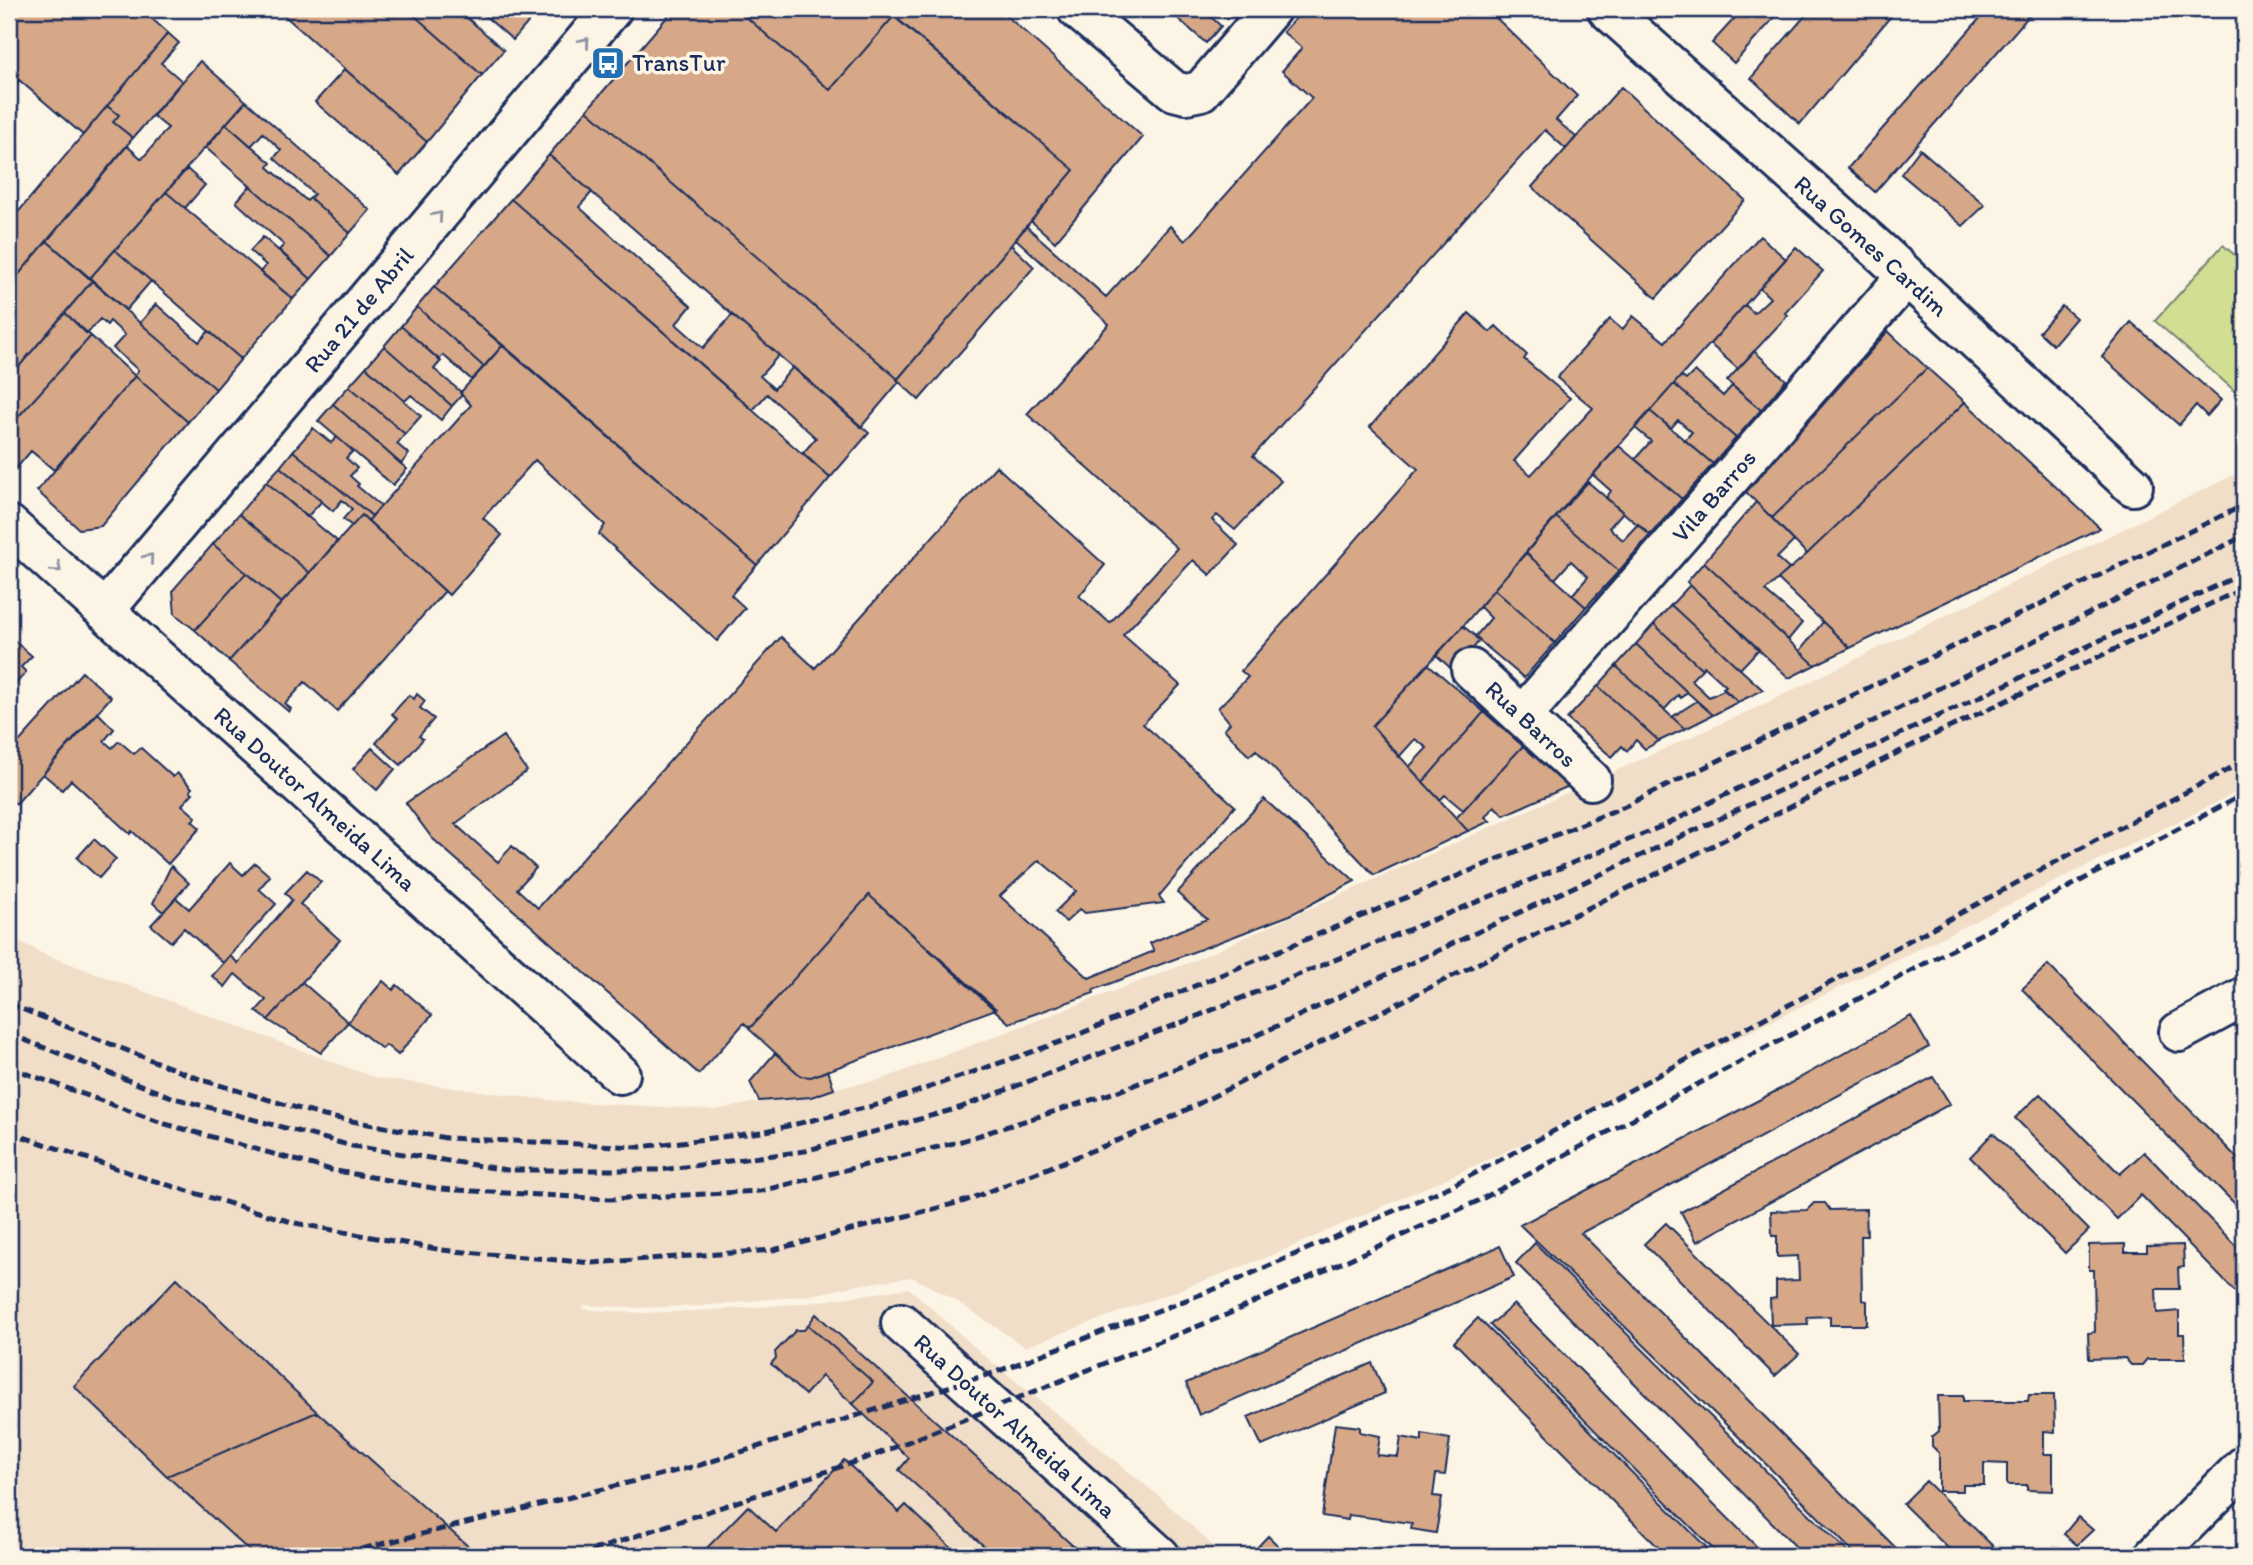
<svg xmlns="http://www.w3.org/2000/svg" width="2253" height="1565" font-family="Itim,sans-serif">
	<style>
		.built { fill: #f1dec9 }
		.green { fill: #d2de91; stroke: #768678; stroke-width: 2 }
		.building { fill: #d6a887; stroke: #1b2f5e; stroke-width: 2 }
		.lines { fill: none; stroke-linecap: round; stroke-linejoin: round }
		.minor-casing { stroke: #1b2f5e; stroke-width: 44 }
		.minor { stroke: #fcf5e5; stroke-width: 38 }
		.rail { stroke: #1b2f5e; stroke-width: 5; stroke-dasharray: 10 5; stroke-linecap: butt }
		.oneway { stroke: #8c92a2 }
		.labels { text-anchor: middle; stroke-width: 7; stroke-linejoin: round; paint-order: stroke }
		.poi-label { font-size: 24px; fill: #1b2f5e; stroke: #fcf5e5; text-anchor: start }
		.street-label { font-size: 24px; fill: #1b2f5e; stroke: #fcf5e5 }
	</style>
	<rect width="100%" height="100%" fill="#fcf5e5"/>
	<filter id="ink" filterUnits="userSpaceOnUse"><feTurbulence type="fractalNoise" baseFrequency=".0143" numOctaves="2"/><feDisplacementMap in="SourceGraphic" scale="14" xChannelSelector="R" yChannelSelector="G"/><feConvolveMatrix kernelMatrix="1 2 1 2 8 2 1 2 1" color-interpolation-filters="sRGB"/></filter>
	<g filter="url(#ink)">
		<!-- built -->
		<path class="built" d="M2244,470V789L1499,1155L1273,1255L1025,1347L953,1299L912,1277L858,1285L812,1295L701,1306L633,1308L584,1305L583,1309L643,1313L715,1310L807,1303L909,1288L987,1358L1159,1496L1224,1556H9V935L41,953L376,1078L558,1101L714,1110L880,1080L1193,961L1762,705Z"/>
		<!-- green -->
		<path class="green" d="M2223,245L2244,263V399L2155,321Z"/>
		<!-- building -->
		<path class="building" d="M12,9H141L168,33L83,135L19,80L9,92V13Z
			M277,9H407L482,75L427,142Z
			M407,9H457L504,50L482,75Z
			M477,9H535L538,11L513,40Z
			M674,9H737L830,90L894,16L1074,170L898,379L587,110Z
			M737,9H885L894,16L830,90Z
			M895,9H999L1143,137L1055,242L1031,221L1074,170L891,14Z
			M1167,9H1202L1221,26L1206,43Z
			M1215,9H1236L1227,19Z
			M1304,9H1487L1577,96L1556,120L1576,137L1566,149L1545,130L1253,456L1281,481L1235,530L1217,515L1212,520L1238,545L1210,575L1193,560L1123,635L1180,685L1143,724L1235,806L1159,896L1164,903L1085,913L1080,909L1066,922L1055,912L1076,891L1039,860L1000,896L1089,978L1154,951L1150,943L1207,919L1177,893L1264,799L1355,881L1290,915L1093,990L1094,993L1009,1023L869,895L750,1028L744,1023L699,1074L432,838L406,803L503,736L527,771L455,824L498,862L512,846L536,868L517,889L538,908L781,637L815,668L996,466L1105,565L1079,596L1110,623L1177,548L1027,414L1109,324L1016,239L1026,226L1106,297L1170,226L1185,241L1312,98L1282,71L1302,48L1283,32Z
			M1743,9H1782L1734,63L1712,43Z
			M1811,9H1897L1800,124L1751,78Z
			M1988,9H2035L1875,192L1848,168Z
			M168,33L179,43L161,63L182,81L133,138L113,122L119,115L107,106Z
			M200,61L246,101L90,278L47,241L127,146L142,159L168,128L153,116Z
			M345,69L427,142L399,175L315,102Z
			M1621,87L1745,200L1656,298L1532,187Z
			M246,101L370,210L350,233L310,198L314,194L274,158L281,150L263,133L251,146L226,124Z
			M107,106L119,115L113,122L133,138L9,286V223Z
			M587,110L898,379L899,382L861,427L549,155Z
			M226,124L271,163L268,167L307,201L310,198L350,233L331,256L206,148Z
			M1920,149L1985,205L1963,226L1901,174Z
			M549,155L592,192L579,207L691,306L676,324L703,348L732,315L779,355L760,376L774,389L793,367L869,433L830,478L803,453L816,438L767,394L753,410L511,199Z
			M187,169L205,185L185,208L166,192Z
			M250,186L331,256L311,279L279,250L284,245L236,202Z
			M166,192L293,299L241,359L115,250Z
			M511,199L830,478L757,565L434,287Z
			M1760,236L1786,259L1571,499L1463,626L1372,726L1468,831L1374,875L1256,750L1249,756L1224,729L1230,723L1218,708L1248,677L1241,671L1418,469L1370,427L1469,313L1490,332L1496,326L1527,355L1524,359L1570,398L1514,461L1531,475L1593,408L1557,378L1610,319L1622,330L1633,316L1665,342Z
			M263,237L311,279L293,299L260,272L266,265L250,251Z
			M47,241L92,281L9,378V286Z
			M1011,245L1034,267L919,400L897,380Z
			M1796,247L1823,271L1785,313L1788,315L1738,369L1710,344L1745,305L1754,313L1770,298L1760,288Z
			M115,250L151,281L126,310L90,278Z
			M92,281L216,389L188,422L135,376L138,370L113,348L125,335L110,321L107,325L100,319L87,334L65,313Z
			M434,287L503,345L484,367L417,307Z
			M156,304L199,342L209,331L241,359L216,389L140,323Z
			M2062,306L2076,318L2053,345L2039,332Z
			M417,307L484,367L472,380L443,355L439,360L401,326Z
			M65,313L91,336L9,427V378Z
			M2131,322L2221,400L2207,416L2196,405L2179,425L2102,357Z
			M401,326L441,361L434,369L461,392L462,395L452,406L384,346Z
			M1888,331L1927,368L1772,518L1746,492Z
			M91,336L135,376L54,470L31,451L14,471L9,466V427Z
			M503,345L757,565L731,595L745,608L717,641L599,534L605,525L535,460L483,518L502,535L449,595L368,521L471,405L460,393Z
			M384,346L452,406L441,420L411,395L405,401L366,367Z
			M1754,351L1786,380L1761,410L1727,381Z
			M366,367L421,416L405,434L349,386Z
			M1927,368L1965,402L1807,554L1772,518Z
			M1695,371L1723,396L1732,386L1761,410L1736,438L1674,384L1681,376L1686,380Z
			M135,376L188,422L101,526L79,529L37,491Z
			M1674,384L1736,438L1713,464L1685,440L1692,432L1678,420L1671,428L1650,411Z
			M349,386L405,434L397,444L409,454L401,464L333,404Z
			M1965,402L2100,528L1850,648L1778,579L1807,554Z
			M333,404L407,469L393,485L318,421Z
			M1650,411L1713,464L1682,499L1635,459L1651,441L1635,428Z
			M313,428L331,443L337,437L353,451L346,458L357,468L350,476L359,484L357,486L381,506L372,516L293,451Z
			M1619,446L1682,499L1650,535L1606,498L1611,491L1593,475Z
			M293,451L372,516L368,521L362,515L352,526L343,519L352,509L342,500L333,511L280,467Z
			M280,467L322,501L307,517L266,482Z
			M266,482L337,541L310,573L239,514Z
			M1588,482L1623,512L1609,528L1623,540L1638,524L1650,535L1619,571L1556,517Z
			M1756,502L1794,541L1777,558L1789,569L1765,591L1802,623L1788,640L1704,562Z
			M239,514L310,573L281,603L213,544Z
			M362,515L445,591L337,711L305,682L285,704L291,709L289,712L229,661Z
			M1556,517L1619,571L1586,607L1572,595L1588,577L1571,561L1555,579L1526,553Z
			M213,544L246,573L195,630L175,614L173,590Z
			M1526,553L1586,607L1555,643L1494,589Z
			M1704,562L1800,651L1815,665L1789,678L1690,585L1687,582Z
			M246,573L281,603L229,661L195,630Z
			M1690,585L1759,649L1740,669L1671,605Z
			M1494,589L1555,643L1524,678L1475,637L1491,618L1480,607Z
			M1671,605L1740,669L1763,690L1738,702L1723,688L1726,686L1704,666L1702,669L1654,624Z
			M1823,622L1850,648L1815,665L1800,651Z
			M1654,624L1702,669L1691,680L1709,697L1724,690L1738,702L1713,715L1687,692L1636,644Z
			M1463,626L1480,640L1454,671L1436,655Z
			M9,636L32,656L21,667L26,672L13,687L17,690L9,699Z
			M1636,644L1687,692L1681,698L1678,695L1664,710L1616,666Z
			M1428,664L1484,712L1423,782L1409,767L1427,748L1415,739L1399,757L1372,726Z
			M1616,666L1672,717L1685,729L1659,741L1598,686Z
			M82,672L111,697L16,804L9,797V764L11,762L9,753Z
			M1598,686L1659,741L1645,749L1636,740L1627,751L1622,746L1612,757L1567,719Z
			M417,694L425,701L420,708L434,719L419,736L423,739L401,765L376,743L397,719L392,714L409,695L414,699Z
			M1697,701L1713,715L1685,729L1672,717Z
			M1484,712L1523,746L1463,810L1445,795L1440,800L1423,782Z
			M98,713L114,729L104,741L112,748L119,741L134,754L141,748L173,777L177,773L192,788L190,791L193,793L182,805L196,817L192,821L200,828L168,864L132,831L130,834L71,780L62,790L43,774Z
			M1523,746L1569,786L1504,815L1494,806L1485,817L1490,821L1468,831L1456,818Z
			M372,748L395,769L377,790L353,769Z
			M94,839L116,859L99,878L77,858Z
			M230,863L243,875L255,863L270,876L259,889L276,904L223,963L184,928L171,942L151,925L176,898L189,909Z
			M171,866L189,883L163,912L153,903Z
			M307,870L321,882L300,904L340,940L268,1020L256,1011L266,1000L235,974L225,987L212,976L230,956L238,963L292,900L285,893Z
			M869,895L996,1009L811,1077L801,1076L749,1029Z
			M2048,965L2244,1165V1213L2022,989Z
			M383,981L393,990L397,985L432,1015L398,1055L386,1045L382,1049L348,1022Z
			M302,982L348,1022L321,1053L268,1020Z
			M1911,1016L1929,1047L1581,1233L1904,1556H1857L1744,1442L1520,1225L1778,1090Z
			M775,1053L801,1076L811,1077L828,1070L834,1089L811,1097L759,1101L750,1082Z
			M1933,1077L1950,1104L1697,1242L1681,1212Z
			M2040,1094L2120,1174L2144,1152L2244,1254V1301L2141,1195L2117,1219L2015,1118Z
			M1993,1133L2089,1230L2065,1253L1970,1157Z
			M1814,1203H1825L1830,1210L1866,1209L1867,1236H1861L1862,1300L1867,1301V1325H1830V1316L1807,1317L1808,1324L1771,1325L1770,1299L1776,1298V1281L1799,1280L1798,1256L1777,1257V1236H1772L1771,1211L1807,1210Z
			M1666,1223L1799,1354L1775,1376L1644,1244Z
			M1535,1243L1852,1556H1805L1516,1263Z
			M2125,1244V1252H2147V1246L2183,1245L2184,1267L2178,1268L2179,1289H2156L2157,1313L2179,1311V1334H2184L2185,1359H2147L2142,1365H2131L2125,1358L2089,1359L2088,1333L2095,1332L2094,1270H2089V1245Z
			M1500,1246L1514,1277L1199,1415L1186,1383Z
			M177,1278L317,1412L167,1476L74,1386Z
			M1514,1304L1766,1556H1720L1490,1325Z
			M816,1314L969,1451L1084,1556H995L899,1470L909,1458L853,1404L873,1382L808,1325Z
			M1478,1318L1715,1556H1667L1454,1342Z
			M808,1325L873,1382L853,1404L822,1376L805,1395L771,1364L776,1358L775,1352L796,1330H804Z
			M1372,1363L1385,1393L1262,1446L1248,1417Z
			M2029,1395H2054L2055,1432L2044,1431V1454H2053V1491L2027,1490V1485H2007V1464L1984,1463V1485H1963V1491H1939V1453L1932,1446V1437L1939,1431L1938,1396H1963V1401H2028Z
			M317,1412L479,1556H255L167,1476Z
			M1335,1424L1360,1427V1432L1380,1436L1377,1455L1398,1457L1401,1437L1422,1441V1434L1450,1439L1445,1475L1436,1474L1433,1496L1442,1497L1436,1533L1411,1529L1412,1523L1349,1515L1348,1520L1322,1516Z
			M844,1460L899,1512L906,1505L960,1556H699L748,1506L776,1532Z
			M1926,1481L2003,1556H1956L1903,1504Z
			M2078,1517L2093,1530L2077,1545L2064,1534Z
			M1268,1536L1289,1556H1249Z"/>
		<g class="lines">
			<!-- minor casing -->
			<g class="minor-casing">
				<path id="minor" d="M1077,9L1174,91L1186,94L1201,91L1271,9
					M1607,9L1884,255L2133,486
					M9,525L620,1074
					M105,610L612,9
					M1471,669L1591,780
					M1522,716L1906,277
					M2179,1032L2244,997
					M901,1323L1160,1556
					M2154,1556L2244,1466"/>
			</g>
			<!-- minor -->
			<use href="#minor" class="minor"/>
			<!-- rail -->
			<path class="rail" d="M9,1004L202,1080L324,1116L446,1138L640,1147L762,1132L881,1104L1063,1041L1625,806L2244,505
				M9,1034L174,1098L352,1146L507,1170H661L805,1151L959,1108L1178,1024L1665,825L2244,536
				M9,1067L162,1123L331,1170L439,1189L609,1199L761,1191L958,1142L1119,1091L1247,1040L2244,573
				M9,1132L145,1178L295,1223L442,1250L593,1263L773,1250L965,1201L1154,1126L1923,740L2244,588
				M333,1556L700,1465L996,1372L1223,1286L1453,1185L2244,761
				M577,1556L875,1455L1226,1315L1478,1201L2244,794"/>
		</g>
		<!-- one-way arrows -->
		<defs><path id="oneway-chevron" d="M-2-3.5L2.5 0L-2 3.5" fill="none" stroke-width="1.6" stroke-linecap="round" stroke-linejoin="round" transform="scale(1.75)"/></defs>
		<g class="oneway">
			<use href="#oneway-chevron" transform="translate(585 42) rotate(-50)"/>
			<use href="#oneway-chevron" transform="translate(438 216) rotate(-50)"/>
			<use href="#oneway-chevron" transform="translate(149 558) rotate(-50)"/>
			<use href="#oneway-chevron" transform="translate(57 568) rotate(41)"/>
		</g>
	</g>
	<!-- icons -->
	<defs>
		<g id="bus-square" transform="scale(1.75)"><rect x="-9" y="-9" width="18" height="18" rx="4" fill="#1f6fb2" stroke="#fcf5e5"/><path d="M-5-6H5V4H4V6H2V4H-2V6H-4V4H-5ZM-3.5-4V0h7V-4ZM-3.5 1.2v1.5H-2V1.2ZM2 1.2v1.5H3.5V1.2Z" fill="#fff"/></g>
	</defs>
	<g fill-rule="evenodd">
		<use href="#bus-square" x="608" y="63"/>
	</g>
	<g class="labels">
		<!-- poi labels -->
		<g class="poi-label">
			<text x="632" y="71">TransTur</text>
		</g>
		<!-- street labels -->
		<g class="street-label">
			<text transform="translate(1871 246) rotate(42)" y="8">Rua Gomes Cardim</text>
			<text transform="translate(359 310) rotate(-50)" y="8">Rua 21 de Abril</text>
			<text transform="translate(1714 496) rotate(-49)" y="8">Vila Barros</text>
			<text transform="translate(1531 724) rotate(43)" y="8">Rua Barros</text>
			<text transform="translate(315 799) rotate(42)" y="8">Rua Doutor Almeida Lima</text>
			<text transform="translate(1015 1426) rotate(42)" y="8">Rua Doutor Almeida Lima</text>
		</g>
	</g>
	<!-- margin -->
	<rect width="2253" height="1565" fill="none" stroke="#fcf5e5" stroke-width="35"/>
	<rect x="18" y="18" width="2218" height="1530" fill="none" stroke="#1b2f5e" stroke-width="2.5" filter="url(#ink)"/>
</svg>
